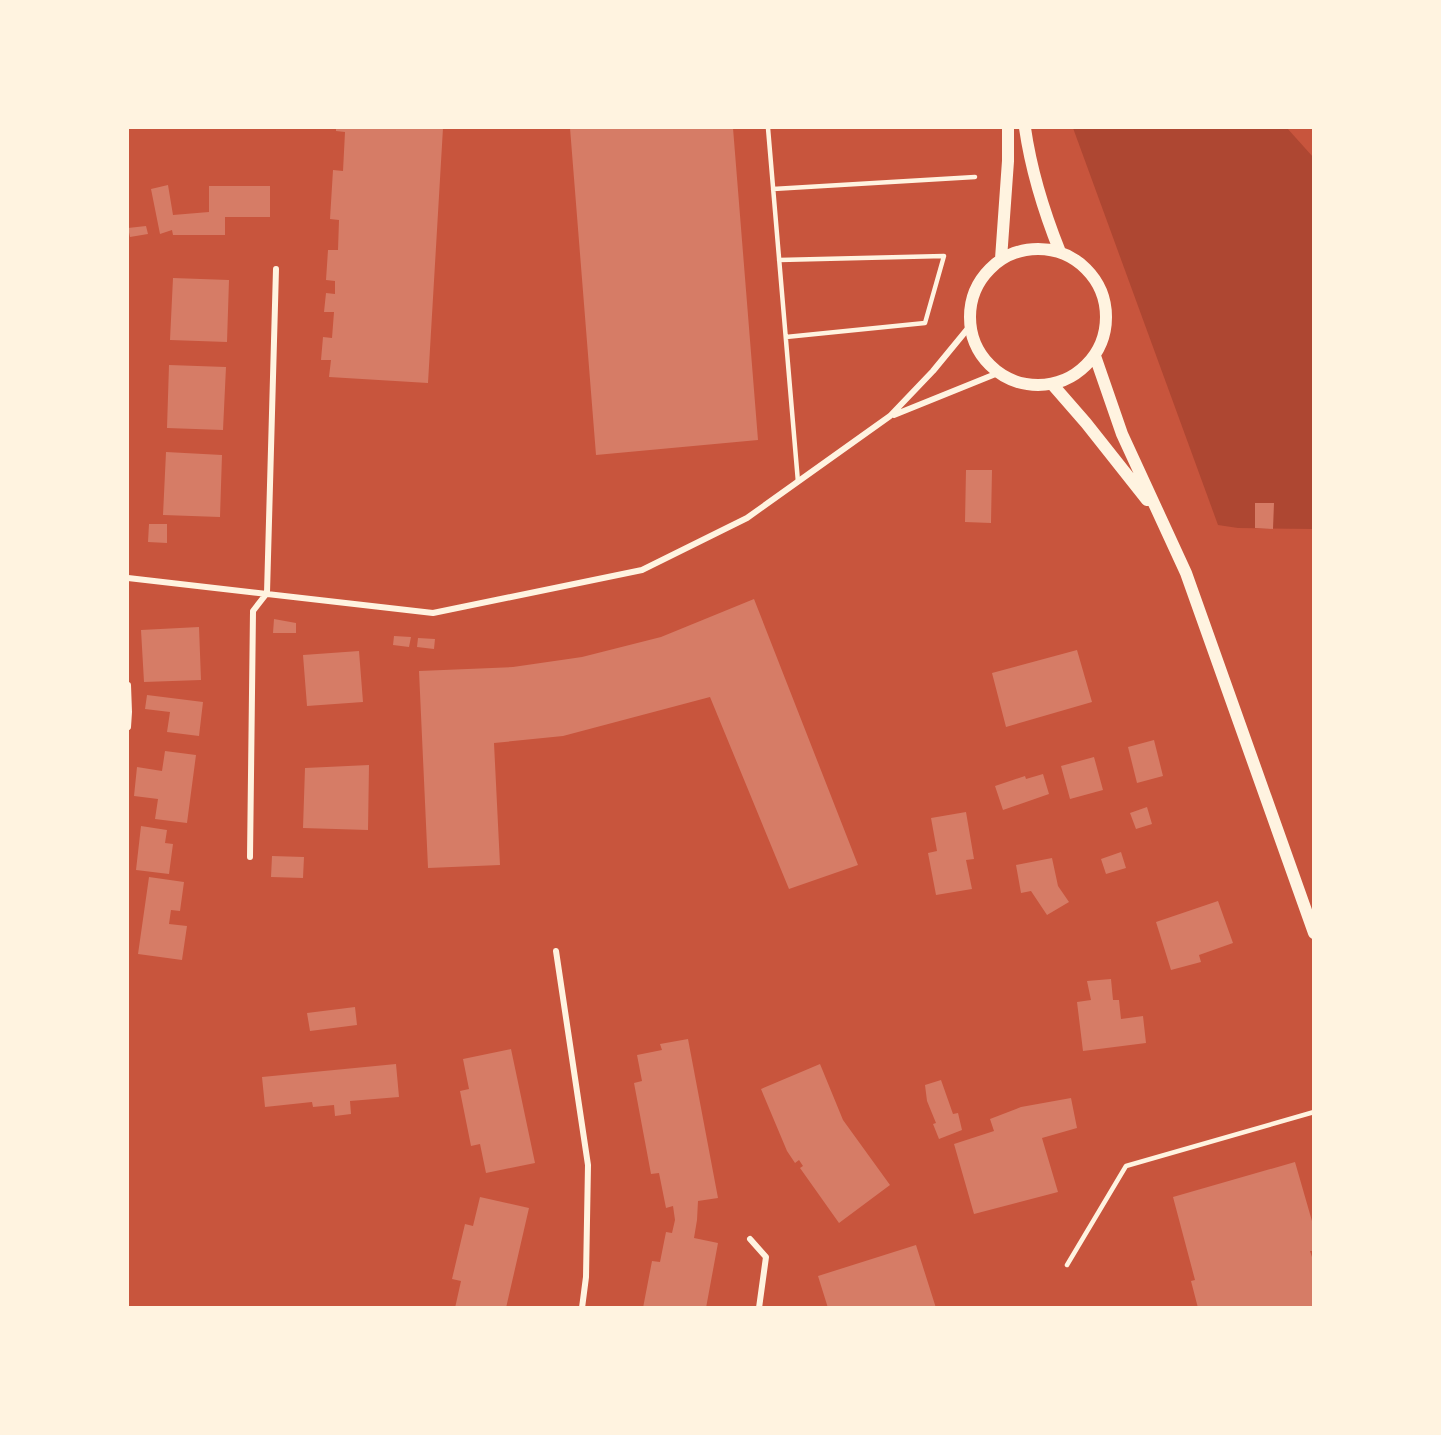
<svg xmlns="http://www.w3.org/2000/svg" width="1441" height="1435" font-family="'Varela Round',sans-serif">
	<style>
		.green { fill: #ae4732 }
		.building { fill: #d67c66 }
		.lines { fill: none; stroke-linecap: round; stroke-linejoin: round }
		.service { stroke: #fff3e0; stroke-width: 4.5 }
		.minor { stroke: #fff3e0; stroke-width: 6 }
		.secondary { stroke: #fff3e0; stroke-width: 12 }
	</style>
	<rect width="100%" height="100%" fill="#c8553d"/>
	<!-- green -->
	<path class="green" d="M1073,128H1287L1313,157V529L1238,528L1218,525Z"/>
	<!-- building -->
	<path class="building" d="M336,128H443L428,383L329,377L331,360H321L323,337L332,338L334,312H324L326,293L335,294V281L326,280L328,250H338L339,220L330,219L333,170L343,171L345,132L336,131Z
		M570,128H733L758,440L596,455Z
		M168,185L173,215L209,212V186H270V217H225V235H173L172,230L160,234L151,189Z
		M146,226L148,234L130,237L128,228Z
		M173,278L229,280L227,342L170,340Z
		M169,365L226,367L223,430L167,428Z
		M166,452L222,455L220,517L163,515Z
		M966,470H992L991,523L965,522Z
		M1255,503H1274L1273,529L1255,528Z
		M149,524H167V543L148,542Z
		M754,599L858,865L789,889L710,697L563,736L494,743L500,865L428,868L419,671L513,667L582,657L661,637Z
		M274,619L296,623V633H273Z
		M199,627L201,680L144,682L141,630Z
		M394,636L411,637L409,647L393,645Z
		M418,638L435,639L434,649L417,647Z
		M1077,650L1092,702L1006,727L992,673Z
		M359,651L363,702L307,706L303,655Z
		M147,695L203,702L199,736L167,732L170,712L145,709Z
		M1154,740L1163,776L1137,783L1128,747Z
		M165,751L196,755L187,823L155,819L158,799L134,796L137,767L162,771Z
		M1094,757L1103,790L1070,799L1061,766Z
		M369,765L368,830L303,828L305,768Z
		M1043,774L1049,794L1003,810L995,786L1025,776L1026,779Z
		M1147,807L1152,824L1136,829L1130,813Z
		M966,812L974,859L966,860L972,889L936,895L928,853L937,851L931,818Z
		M141,826L167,830L165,843L173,844L169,874L136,870Z
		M1121,852L1126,868L1106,874L1101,859Z
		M272,856L304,857L303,878L271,877Z
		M1052,858L1058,886L1069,902L1047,915L1031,891L1021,893L1016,865Z
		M149,877L184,882L180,911L171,910L169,924L187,926L182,960L138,954Z
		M1218,901L1233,943L1199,955L1201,962L1171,970L1156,922Z
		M1111,979L1113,1000H1119L1121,1019L1143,1016L1146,1043L1083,1051L1077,1002L1091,1000L1087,981Z
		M355,1007L357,1025L310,1031L307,1013Z
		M688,1039L718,1198L698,1201L697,1220L694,1238L718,1243L706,1308H643L652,1261L660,1262L666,1232L672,1233L675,1220L673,1206L666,1208L659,1173L651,1174L634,1083L642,1081L637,1055L662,1050L660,1044Z
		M511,1049L535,1163L486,1173L480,1144L471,1146L460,1091L469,1089L463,1059Z
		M396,1064L399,1097L350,1101L351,1114L335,1116L334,1105L313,1107L312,1102L265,1107L262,1077Z
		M820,1064L843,1120L890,1185L839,1223L800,1168L803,1166L799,1160L795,1163L787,1151L761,1089Z
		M941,1080L953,1114L958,1113L962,1130L939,1139L933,1124L936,1123L927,1101L925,1085Z
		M1071,1098L1077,1128L1042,1138L1058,1192L974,1214L954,1144L994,1131L990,1119L1021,1107Z
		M1295,1162L1314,1228V1251H1310L1314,1263V1308H1198L1191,1281L1195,1280L1173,1197Z
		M480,1197L529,1208L506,1308H455L461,1281L452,1279L465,1224L473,1226Z
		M916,1245L936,1308H828L818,1276Z"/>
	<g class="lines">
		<!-- service -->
		<path class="service" d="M768,128L798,482
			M773,189L975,177
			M779,260L944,256L925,323L786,337
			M1067,1265L1126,1166L1314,1112"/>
		<!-- minor -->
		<path class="minor" d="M894,415L998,373
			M128,578L433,613L642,570L747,518L890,416L933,371L970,326
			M128,685L129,712L128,727
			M250,857L253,611L267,593L276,269
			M556,951L588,1165L586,1277L582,1308
			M750,1239L766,1257L759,1308"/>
		<!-- secondary -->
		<path class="secondary" d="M1025,128C1031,170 1044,212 1060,252
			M970 317a68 68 0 1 1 136 0a68 68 0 1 1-136 0Z
			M1001,259L1008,161V128
			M1095,356L1122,434L1186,573L1314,933
			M1052,384L1086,423L1147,500"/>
	</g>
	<!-- border -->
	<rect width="1441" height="1435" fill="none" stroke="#fff3e0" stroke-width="258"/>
</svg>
